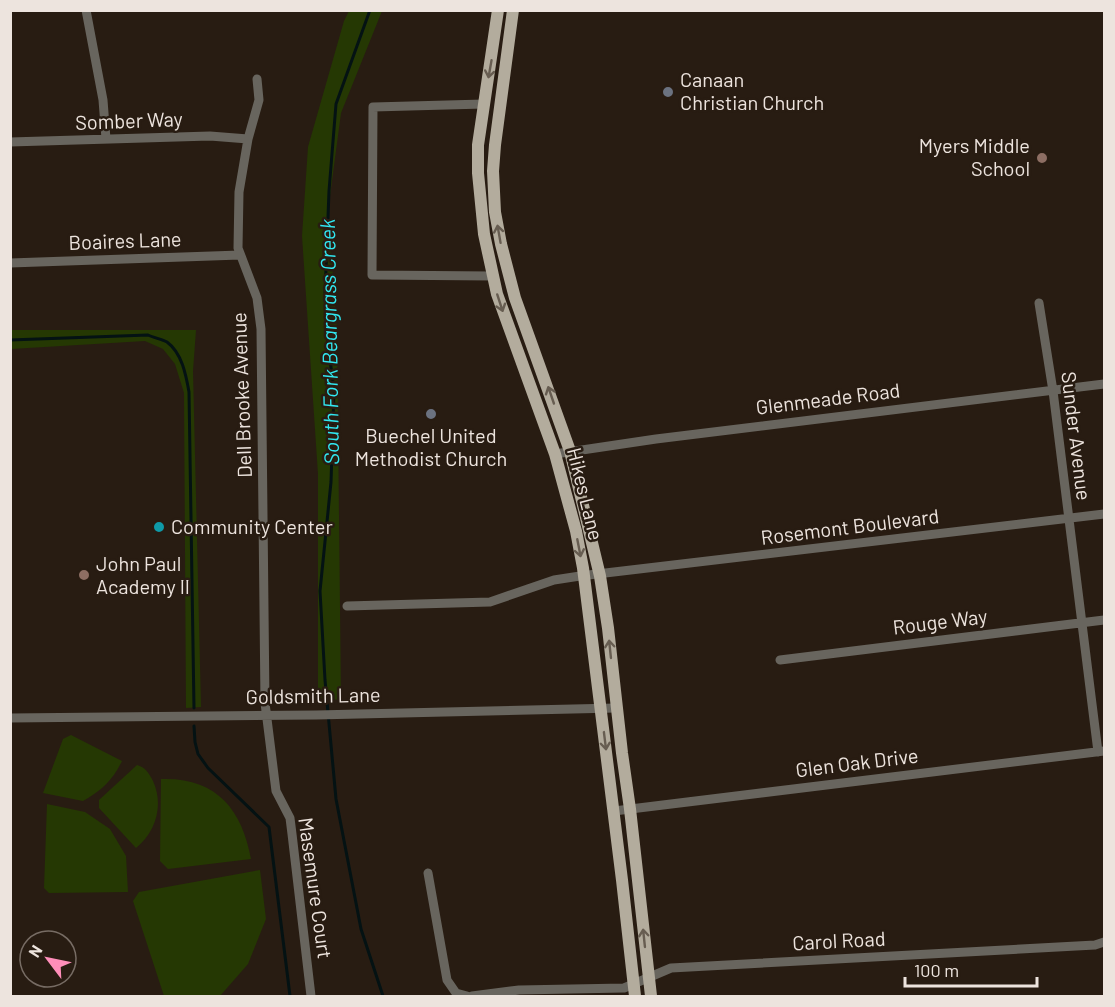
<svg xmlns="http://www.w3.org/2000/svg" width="1115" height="1007" font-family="Barlow,sans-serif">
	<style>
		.green { fill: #253803 }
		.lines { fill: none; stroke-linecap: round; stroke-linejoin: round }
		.stream { stroke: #041213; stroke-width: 3 }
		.minor { stroke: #68655e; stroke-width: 9 }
		.major { stroke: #b3ac9d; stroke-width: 12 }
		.oneway { stroke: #675d51 }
		.worship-dot { fill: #6b7280; stroke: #281c12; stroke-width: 2 }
		.education-dot { fill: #8d6e63; stroke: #281c12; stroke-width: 2 }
		.culture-dot { fill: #0f9aa8; stroke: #281c12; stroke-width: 2 }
		.labels { text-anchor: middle; stroke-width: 5; stroke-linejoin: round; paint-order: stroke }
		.poi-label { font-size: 20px; fill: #ede4de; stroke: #281c12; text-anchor: start }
		.street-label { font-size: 20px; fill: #ede4de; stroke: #281c12 }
		.water-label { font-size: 21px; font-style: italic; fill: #31e8f1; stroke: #281c12 }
	</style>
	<rect width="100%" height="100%" fill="#281c12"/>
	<!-- green -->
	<path class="green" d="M349,11H382L341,113L328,211L337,331L341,700L318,698V474L302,236L308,147L344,21Z
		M11,330H196L193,371L201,707L186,708L184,393L175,364L163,349L145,341L11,349Z
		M71,735L122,761C113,780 101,791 83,801L43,793L63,739Z
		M137,765C145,767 149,773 153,781C164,805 156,832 136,848L99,808V800Z
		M161,779C216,777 242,809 251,859L168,869L160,861Z
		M47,804L85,812L110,829L126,856L128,892L49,893L44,888Z
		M260,870L266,919L248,964L220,996H164L133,901L139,892Z"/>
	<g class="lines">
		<!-- stream -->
		<path class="stream" d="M370,10L336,104L329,191L325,295L328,345L334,390L331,482L320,591L325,680L336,799L361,929L383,996
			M10,340L148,335C154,338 162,339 167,342C182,353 186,375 189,392L194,708
			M194,726L195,742L198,754L208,768L269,827L290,996"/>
		<!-- minor -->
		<path class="minor" d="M86,10L103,100L106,139
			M257,79L259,100L248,139L239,192L238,248L257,298L261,329L265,703L276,791L290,818L292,834L311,996
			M484,104L373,107L372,275L492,276
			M10,142L210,136L248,139
			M10,263L240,255
			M1039,303L1053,391L1098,752
			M555,454L656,439L1104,384
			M347,606L490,602L554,580L580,576L1104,514
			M780,660L1104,620
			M10,718L316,715L616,708
			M614,811L1104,751
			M428,873L447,980L456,993L467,996
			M472,996L519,990L624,988L671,968L1095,945L1104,942"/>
		<!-- major -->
		<path class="major" d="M498,10L478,145V173L484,234L497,294L555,454L576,531L583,568L622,880L635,996
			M513,10L495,145L493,171L495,212L501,244L515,298L570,451L600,576L608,628L622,753L630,809L651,996"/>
	</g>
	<!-- one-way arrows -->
	<defs><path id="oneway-shaft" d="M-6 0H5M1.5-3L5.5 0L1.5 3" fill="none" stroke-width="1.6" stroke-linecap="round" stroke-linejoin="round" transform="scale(1.5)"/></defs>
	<g class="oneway">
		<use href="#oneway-shaft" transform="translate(490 69) rotate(100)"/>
		<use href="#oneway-shaft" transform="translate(499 234) rotate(-100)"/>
		<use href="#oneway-shaft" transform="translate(500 303) rotate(72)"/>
		<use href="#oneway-shaft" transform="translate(551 395) rotate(-109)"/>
		<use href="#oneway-shaft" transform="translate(579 548) rotate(79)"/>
		<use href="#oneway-shaft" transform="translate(610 649) rotate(-96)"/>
		<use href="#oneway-shaft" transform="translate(605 741) rotate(83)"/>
		<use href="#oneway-shaft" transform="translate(644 938) rotate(-96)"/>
	</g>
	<!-- markers -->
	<g class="worship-dot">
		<circle cx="668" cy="92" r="6"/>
		<circle cx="431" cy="414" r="6"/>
	</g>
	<g class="education-dot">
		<circle cx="1042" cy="158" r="6"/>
		<circle cx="84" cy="575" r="6"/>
	</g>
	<circle class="culture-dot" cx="159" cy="527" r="6"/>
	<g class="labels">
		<!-- poi labels -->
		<g class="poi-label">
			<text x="680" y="87">Canaan<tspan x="680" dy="23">Christian Church</tspan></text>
			<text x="1030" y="153" text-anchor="end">Myers Middle<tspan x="1030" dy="23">School</tspan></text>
			<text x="431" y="443" text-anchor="middle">Buechel United<tspan x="431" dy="23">Methodist Church</tspan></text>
			<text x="171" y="534">Community Center</text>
			<text x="96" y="571">John Paul<tspan x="96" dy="23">Academy II</tspan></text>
		</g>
		<!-- street labels -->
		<g class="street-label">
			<text transform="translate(129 121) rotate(-2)" y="7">Somber Way</text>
			<text transform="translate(125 241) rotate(-2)" y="7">Boaires Lane</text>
			<text transform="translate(242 395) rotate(-92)" y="7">Dell Brooke Avenue</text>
			<text transform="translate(828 399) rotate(-7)" y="7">Glenmeade Road</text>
			<text transform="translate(1076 436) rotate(83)" y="7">Sunder Avenue</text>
			<text transform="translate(585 494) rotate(76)" y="7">Hikes Lane</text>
			<text transform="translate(850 527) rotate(-7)" y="7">Rosemont Boulevard</text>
			<text transform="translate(940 622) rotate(-7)" y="7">Rouge Way</text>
			<text transform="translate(313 696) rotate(-1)" y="7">Goldsmith Lane</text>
			<text transform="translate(857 763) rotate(-7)" y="7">Glen Oak Drive</text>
			<text transform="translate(315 888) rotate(82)" y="7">Masemure Court</text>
			<text transform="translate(839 941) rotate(-3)" y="7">Carol Road</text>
		</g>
		<!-- water labels -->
		<g class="water-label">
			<text transform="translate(330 342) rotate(-91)" y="7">South Fork Beargrass Creek</text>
		</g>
	</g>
	<!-- border -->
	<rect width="1115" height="1007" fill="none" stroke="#ede4de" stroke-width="24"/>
	<!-- north arrow -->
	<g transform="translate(48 959) rotate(302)"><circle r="28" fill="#281c12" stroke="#776c64" stroke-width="1.5"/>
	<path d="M0-4.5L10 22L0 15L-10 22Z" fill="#ff8eba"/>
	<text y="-9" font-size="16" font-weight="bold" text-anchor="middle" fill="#ede4de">N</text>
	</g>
	<!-- scale -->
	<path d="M905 977v9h132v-9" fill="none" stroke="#ede4de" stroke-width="3"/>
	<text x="914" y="977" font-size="18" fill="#ede4de" stroke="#281c12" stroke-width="4.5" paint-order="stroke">100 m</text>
</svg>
